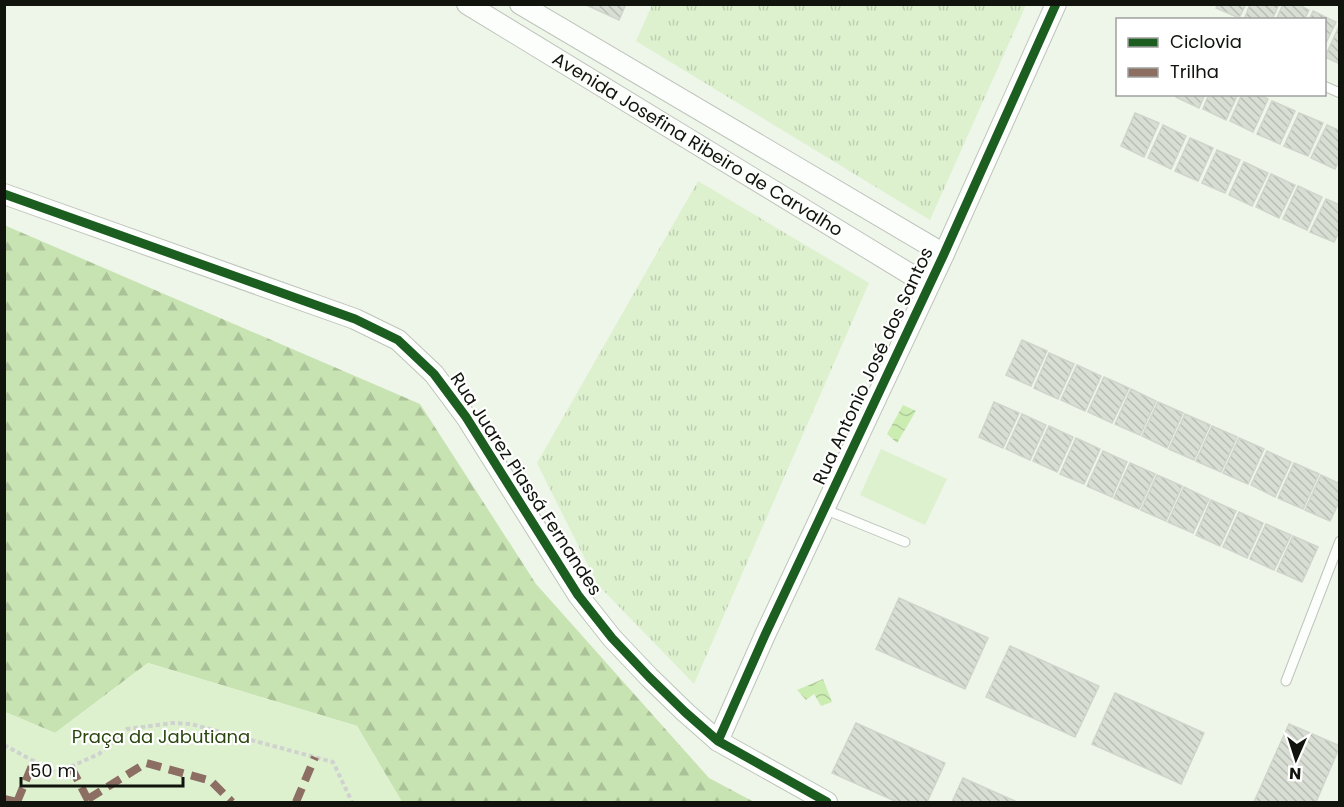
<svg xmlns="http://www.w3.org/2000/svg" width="1344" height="807" font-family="Poppins,sans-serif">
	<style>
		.grass { fill: url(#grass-tufts) }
		.forest { fill: url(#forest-firs) }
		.green { fill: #ddf1cf }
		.water { fill: url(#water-waves) }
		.building { fill: url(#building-back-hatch); stroke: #d0d5cc; stroke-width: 1.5 }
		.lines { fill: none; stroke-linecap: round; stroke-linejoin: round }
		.service-casing { stroke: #bfc4bb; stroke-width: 11 }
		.minor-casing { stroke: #bfc4bb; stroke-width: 22 }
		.path { stroke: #d0d2cf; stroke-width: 4; stroke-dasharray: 4.5 3; stroke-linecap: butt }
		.service { stroke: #fcfefc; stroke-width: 9 }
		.minor { stroke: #fcfefc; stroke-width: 20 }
		.quiet { stroke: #8d6e63; stroke-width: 8; stroke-dasharray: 15 8; stroke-linecap: butt }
		.cycleway-casing { stroke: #fff; stroke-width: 13 }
		.cycleway { stroke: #1b5e20; stroke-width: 9 }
		.labels { text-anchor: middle; stroke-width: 4.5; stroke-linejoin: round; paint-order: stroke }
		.street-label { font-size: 18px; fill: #10140c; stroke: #fff }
		.park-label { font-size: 18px; fill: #2b470f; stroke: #fff }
	</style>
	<defs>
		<pattern id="grass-tufts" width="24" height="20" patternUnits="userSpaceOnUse" patternTransform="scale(1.5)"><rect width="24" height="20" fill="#ddf1cf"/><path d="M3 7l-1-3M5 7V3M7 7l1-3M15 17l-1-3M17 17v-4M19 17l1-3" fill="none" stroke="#bdceb1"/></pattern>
		<pattern id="forest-firs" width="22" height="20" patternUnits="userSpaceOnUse" patternTransform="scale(1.5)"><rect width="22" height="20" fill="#c8e3b2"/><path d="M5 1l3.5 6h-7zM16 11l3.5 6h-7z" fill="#abc298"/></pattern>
		<pattern id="water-waves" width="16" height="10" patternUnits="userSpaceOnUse" patternTransform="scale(1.5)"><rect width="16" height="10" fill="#ccedb2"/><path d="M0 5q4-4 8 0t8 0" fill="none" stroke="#aeca98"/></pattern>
		<pattern id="building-back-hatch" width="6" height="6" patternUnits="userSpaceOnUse" patternTransform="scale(1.5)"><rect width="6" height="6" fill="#d8ded4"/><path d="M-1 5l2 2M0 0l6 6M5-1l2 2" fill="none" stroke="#b8beb5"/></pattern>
	</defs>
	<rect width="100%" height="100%" fill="#eef5e9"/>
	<!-- grass -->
	<path class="grass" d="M652,5V4L1026,5L930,220L636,41Z
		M698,181L869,283L694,684L598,585L537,463Z"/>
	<!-- forest -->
	<path class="forest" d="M4,225L420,404L536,584L709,778L754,802H402L357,726L148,663L55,733L5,712Z"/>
	<!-- green -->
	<path class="green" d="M881,449L947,479L925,525L860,495Z
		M148,663L357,726L402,802H5V712L55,733Z"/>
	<!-- water -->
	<path class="water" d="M903,405L916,411L897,443L887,434Z
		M823,679L832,702L821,706L814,694L806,700L797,690Z"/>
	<!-- building -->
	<path class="building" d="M584,4H626L619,20Z
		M1218,4H1246L1239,18L1216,8Z
		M1250,4H1279L1272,20H1244Z
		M1283,4H1297L1309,10L1304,20H1276Z
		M1313,11L1336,22L1324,47V20H1309Z
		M1340,24V64L1325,57Z
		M1177,94H1205L1199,108L1176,97Z
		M1209,94H1238L1226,120L1203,109Z
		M1242,94H1259L1268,99L1253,132L1230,121Z
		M1272,101L1295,111L1280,144L1257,134Z
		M1135,113L1159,123L1144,157L1121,146Z
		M1299,113L1323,123L1308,156L1284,146Z
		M1163,125L1186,136L1171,169L1148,158Z
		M1327,125L1340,131V158L1335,169L1311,158Z
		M1190,138L1213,148L1198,181L1175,171Z
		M1217,150L1240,160L1225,193L1202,183Z
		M1244,162L1268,173L1252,206L1229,195Z
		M1271,174L1295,185L1279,218L1256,207Z
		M1298,186L1322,197L1307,230L1283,219Z
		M1326,199L1340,205V230L1334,242L1310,232Z
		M1022,340L1047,351L1031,386L1006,375Z
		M1049,353L1074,364L1058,399L1034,388Z
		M1077,365L1101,376L1085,411L1061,400Z
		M1104,377L1129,388L1112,423L1088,412Z
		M1131,389L1156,401L1140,435L1115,424Z
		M994,402L1019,413L1003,448L979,437Z
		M1158,402L1183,413L1167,448L1142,436Z
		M1022,414L1046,425L1030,460L1006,449Z
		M1185,414L1210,425L1194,460L1169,449Z
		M1049,426L1073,437L1057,472L1033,461Z
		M1212,426L1237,437L1221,472L1196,461Z
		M1076,438L1100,449L1084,484L1060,474Z
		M1239,438L1264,449L1248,484L1223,473Z
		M1103,451L1127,462L1112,497L1087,486Z
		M1267,451L1291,462L1275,497L1251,485Z
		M1130,463L1155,474L1139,509L1114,498Z
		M1294,463L1319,474L1303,509L1278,498Z
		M1157,475L1182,486L1166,521L1141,510Z
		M1321,475L1340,484V500L1330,521L1305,510Z
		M1184,487L1209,499L1193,533L1168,522Z
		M1211,500L1236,511L1220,546L1196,535Z
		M1239,512L1263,523L1247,558L1223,547Z
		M1266,524L1291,535L1274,570L1250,559Z
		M1293,536L1318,547L1302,582L1277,571Z
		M899,598L988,638L965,689L876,649Z
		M1010,646L1099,686L1075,737L986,697Z
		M1115,693L1204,733L1181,784L1092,744Z
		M856,723L945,763L927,802H897L832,773Z
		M1289,724L1340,746L1316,802H1254Z
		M963,778L1017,802H952Z"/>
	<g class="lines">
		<!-- service casing -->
		<g class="service-casing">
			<path id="service" d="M1324,86L1340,93
				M824,509L905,542
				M1286,681L1340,541"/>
		</g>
		<!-- minor casing -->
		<g class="minor-casing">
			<g id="minor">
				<path id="s1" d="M467,4L928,285"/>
				<path d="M520,4L944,254"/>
				<path d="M4,194L355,319L398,340L434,374L466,417L578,595L612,638L649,677L685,712L718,741L827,802"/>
				<path d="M718,741L765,635L944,254L1056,4"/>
			</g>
		</g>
		<!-- path -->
		<path class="path" d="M4,745L56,773L99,754L127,729L173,723L191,724L333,762L352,802"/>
		<!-- service -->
		<use href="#service" class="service"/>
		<!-- minor -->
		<use href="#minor" class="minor"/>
		<!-- quiet -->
		<path class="quiet" d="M71,767L89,802
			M4,799L17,802
			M88,799L146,763L211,781L232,802
			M17,802L34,761
			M296,802L315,757"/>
		<!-- cycleway casing -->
		<g class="cycleway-casing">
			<path id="cycleway" d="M4,194L355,319L398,340L434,374L466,417L578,595L612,638L649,677L685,712L718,741L827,802
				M718,741L765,635L944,254L1056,4"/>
		</g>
		<!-- cycleway -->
		<use href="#cycleway" class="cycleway"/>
	</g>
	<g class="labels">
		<!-- street labels -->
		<g class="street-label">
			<text dy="6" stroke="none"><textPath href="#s1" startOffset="270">Avenida Josefina Ribeiro de Carvalho</textPath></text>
			<text transform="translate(873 366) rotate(-65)" y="6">Rua Antonio José dos Santos</text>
			<text transform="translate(526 484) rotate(57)" y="6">Rua Juarez Piassá Fernandes</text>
		</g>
		<!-- park labels -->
		<g class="park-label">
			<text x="161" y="743">Praça da Jabutiana</text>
		</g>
	</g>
	<!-- border -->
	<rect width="1344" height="807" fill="none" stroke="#10140c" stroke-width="12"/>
	<!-- legend -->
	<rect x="1116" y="18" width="210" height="78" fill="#ffffff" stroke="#9fa19e" stroke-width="1.5"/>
	<rect x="1128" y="38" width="30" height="9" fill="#1b5e20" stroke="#9fa19e" stroke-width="1.5"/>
	<text x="1170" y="48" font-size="18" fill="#10140c">Ciclovia</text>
	<rect x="1128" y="68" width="30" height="9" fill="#8d6e63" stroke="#9fa19e" stroke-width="1.5"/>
	<text x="1170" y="78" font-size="18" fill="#10140c">Trilha</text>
	<!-- north arrow -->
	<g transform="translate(1296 759) rotate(183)" stroke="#ffffff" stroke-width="4.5" paint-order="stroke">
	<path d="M0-4.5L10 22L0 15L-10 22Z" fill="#10140c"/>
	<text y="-9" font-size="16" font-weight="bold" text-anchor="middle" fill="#10140c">N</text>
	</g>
	<!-- scale -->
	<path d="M21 777v9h162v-9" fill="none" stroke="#10140c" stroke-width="3"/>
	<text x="30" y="777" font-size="18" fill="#10140c" stroke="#ffffff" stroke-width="4.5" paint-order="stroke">50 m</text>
</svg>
